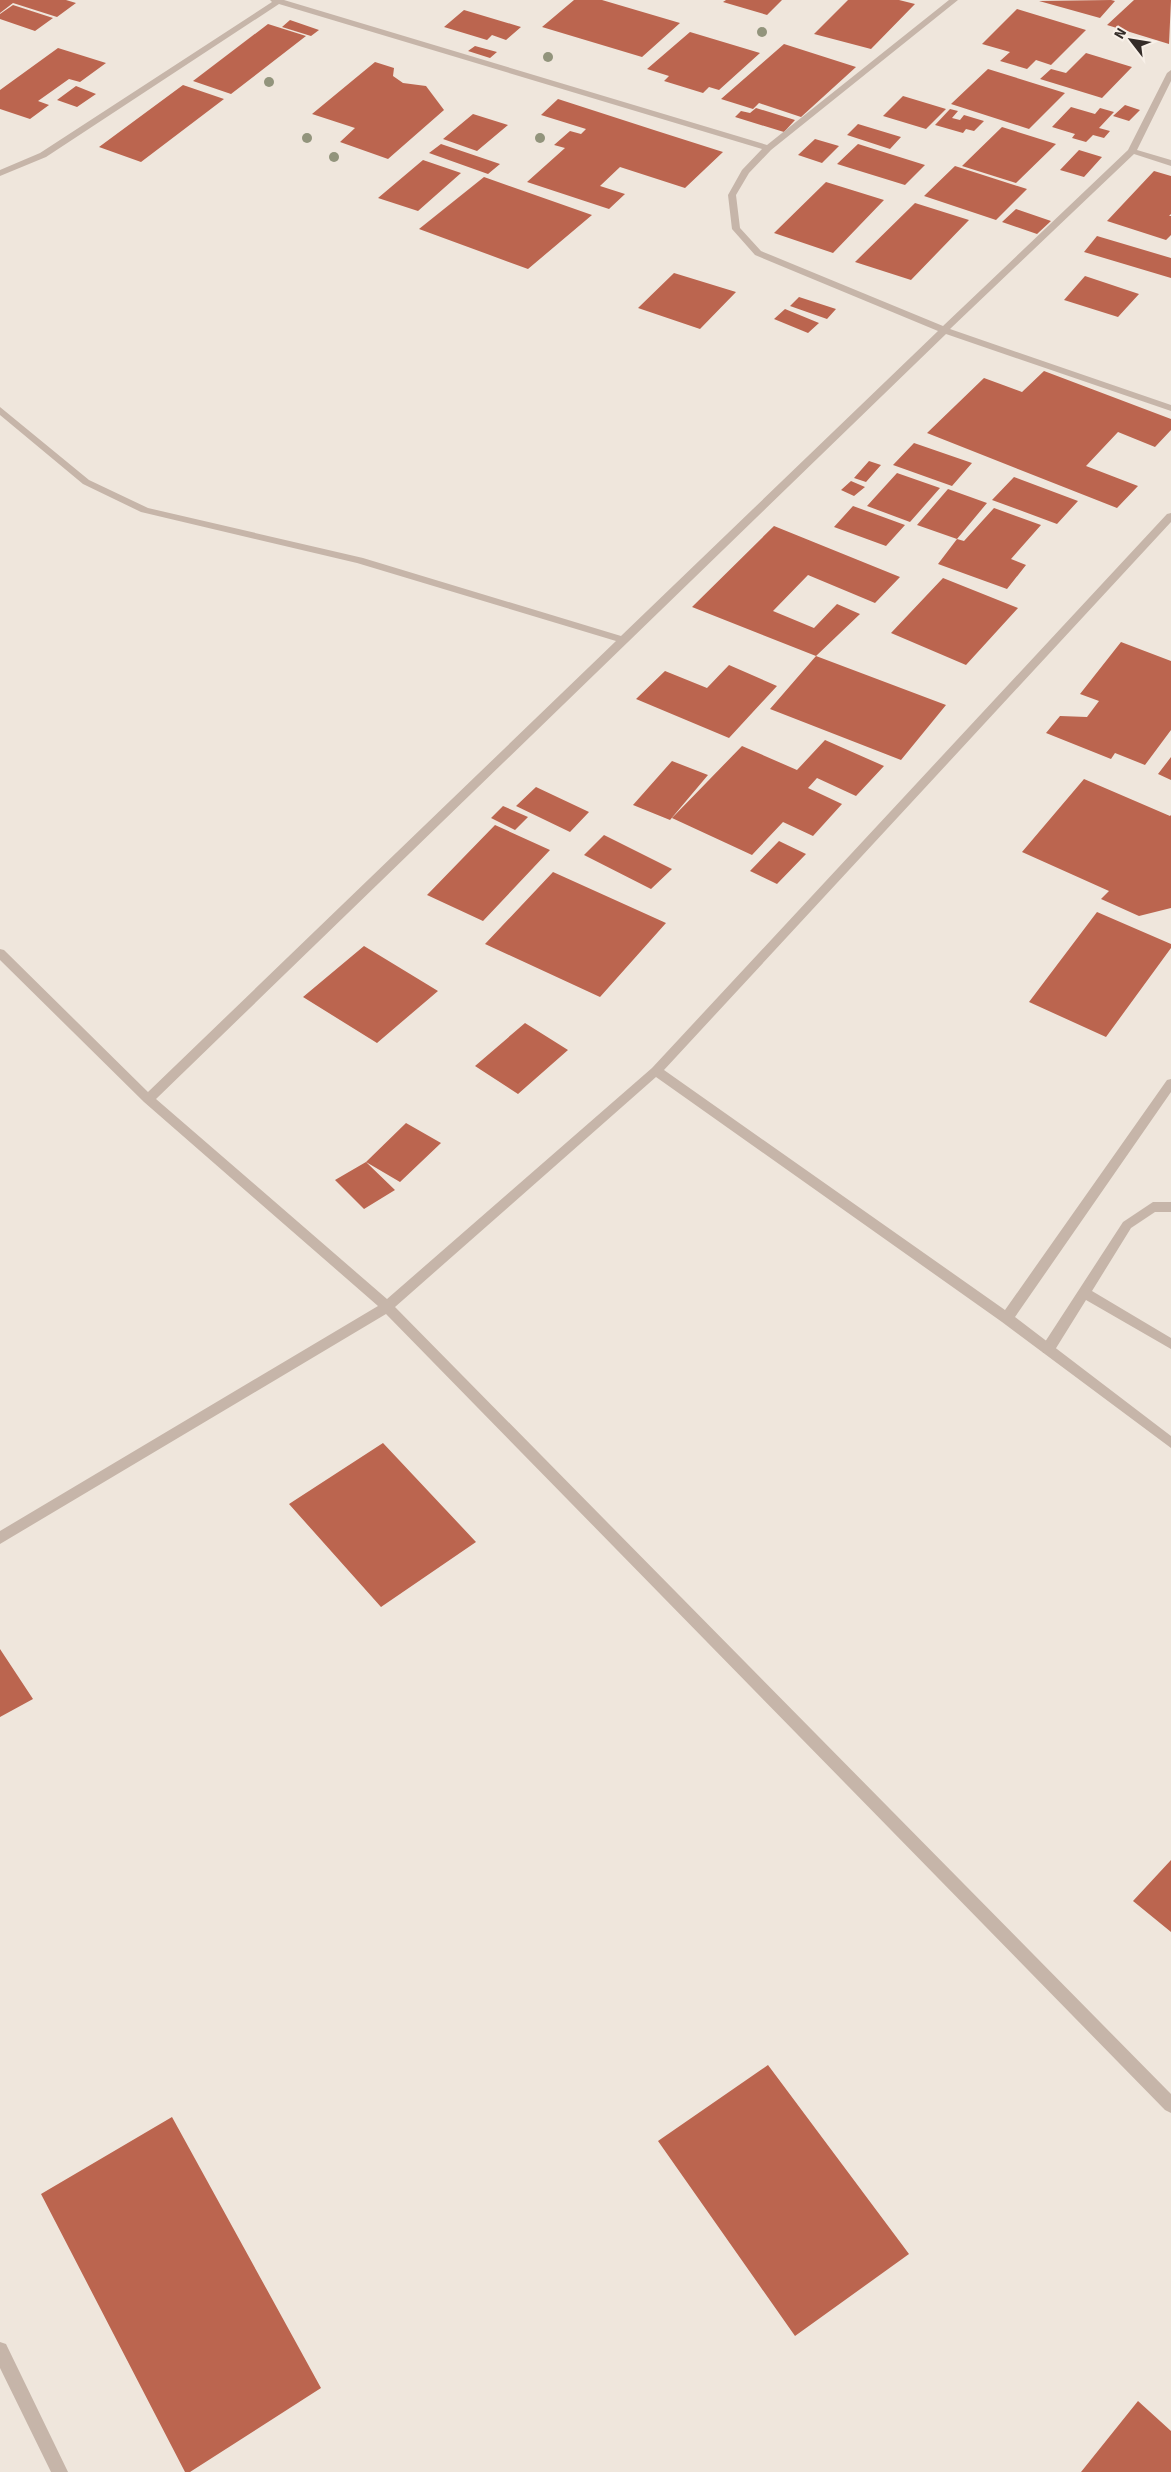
<svg xmlns="http://www.w3.org/2000/svg" width="1171" height="2472" font-family="Signika,sans-serif">
	<style>
		.building { fill: #bb654f }
		.lines { fill: none; stroke-linecap: round; stroke-linejoin: round }
		.service { fill: #c6b5a9; fill-rule: evenodd }
		.minor { fill: #c6b5a9; fill-rule: evenodd }
		.tree { fill: #92947c }
	</style>
	<rect width="100%" height="100%" fill="#efe6dc"/>
	<!-- building -->
	<path class="building" d="M0,0H66L76,3L57,17L13,3L0,13Z
		M574,0H602L680,23L642,57L542,27Z
		M726,0H782L767,15L723,2Z
		M848,0H899L915,4L871,49L814,34Z
		M1111,0L1115,1L1100,18L1039,1Z
		M1134,0H1171L1169,44L1107,25Z
		M13,5L53,18L35,31L0,19V14Z
		M1017,9L1086,30L1051,65L1036,60L1027,69L1000,61L1010,52L982,44Z
		M464,10L521,27L506,40L492,35L487,40L444,27Z
		M290,20L319,30L311,36L282,27Z
		M268,24L306,36L231,94L193,81Z
		M690,32L760,53L719,90L709,87L703,93L664,81L669,76L647,69Z
		M784,44L856,67L801,117L759,103L753,109L721,99Z
		M475,46L497,52L490,58L468,51Z
		M58,48L106,63L80,82L69,79L38,101L49,105L30,119L0,109V90Z
		M1086,53L1132,67L1102,98L1040,79L1051,69L1066,73Z
		M375,62L394,68L393,76L403,83L426,86L444,110L388,159L340,142L355,128L312,114Z
		M988,69L1065,93L1029,129L951,104Z
		M183,85L224,99L141,162L99,147Z
		M76,86L96,94L77,107L57,100Z
		M903,96L946,109L926,129L883,116Z
		M558,99L657,131L723,152L685,188L620,167L600,186L625,194L609,209L527,182L565,148L554,145L570,131L581,134L586,129L541,115Z
		M1125,105L1140,110L1129,121L1113,116Z
		M1071,107L1095,114L1100,108L1114,112L1099,128L1110,131L1104,138L1093,135L1086,142L1072,138L1075,134L1052,127Z
		M756,108L795,120L784,132L735,117L741,111L750,113Z
		M950,109L958,111L952,118L960,120L964,115L984,121L974,131L966,129L963,133L935,125Z
		M473,114L508,125L477,151L443,139Z
		M858,124L901,137L890,149L847,135Z
		M1002,127L1056,144L1016,183L962,166Z
		M815,139L839,146L822,163L798,155Z
		M441,144L500,164L488,174L429,153Z
		M858,144L925,165L905,185L837,164Z
		M1079,150L1102,157L1084,177L1060,170Z
		M423,160L461,173L418,211L378,198Z
		M955,166L1027,189L996,220L924,196Z
		M1154,171L1171,176V214L1169,216H1171V235L1166,240L1107,221Z
		M484,177L592,215L528,269L419,229Z
		M826,182L884,200L833,253L774,233Z
		M915,203L969,220L911,280L855,262Z
		M1016,209L1051,221L1037,234L1002,222Z
		M1097,236L1171,258V278L1084,252Z
		M674,273L736,292L700,329L638,308Z
		M1085,276L1139,294L1118,317L1064,300Z
		M799,297L836,309L827,319L790,306Z
		M785,309L819,323L808,333L774,319Z
		M1044,371L1171,419V430L1155,447L1118,432L1086,466L1138,486L1117,508L927,433L984,378L1022,392Z
		M914,443L972,463L952,486L893,465Z
		M869,461L881,465L866,482L854,478Z
		M897,473L940,488L910,522L867,506Z
		M1014,477L1078,501L1057,524L992,500Z
		M851,481L865,487L854,496L841,490Z
		M948,489L987,503L957,539L917,525Z
		M853,506L905,525L886,546L834,527Z
		M994,508L1041,525L1011,559L1026,565L1007,589L938,564L957,539L964,541Z
		M774,526L900,577L875,603L808,575L773,611L814,628L837,604L860,614L816,656L692,607Z
		M943,578L1018,608L966,665L891,633Z
		M1121,642L1171,661V730L1145,765L1115,753L1111,759L1046,733L1060,716L1087,717L1099,701L1080,694Z
		M816,656L946,705L901,760L770,709Z
		M729,665L777,686L729,738L636,699L665,671L707,688Z
		M825,740L884,766L856,796L817,778L808,788L842,804L813,836L783,822L752,855L672,818L742,746L797,770Z
		M1171,757V780L1158,774Z
		M672,761L708,775L670,820L633,805Z
		M1084,779L1170,816L1171,815V908L1139,916L1101,899L1109,891L1022,852Z
		M536,787L589,812L570,832L516,806Z
		M503,806L528,817L515,830L491,818Z
		M495,825L550,850L483,921L427,895Z
		M604,835L672,869L651,889L584,855Z
		M779,841L806,854L777,884L750,871Z
		M553,872L666,923L600,997L485,944Z
		M1097,912L1171,944V948L1106,1037L1029,1002Z
		M364,946L438,991L377,1043L303,997Z
		M525,1023L568,1050L518,1094L475,1066Z
		M406,1123L441,1143L400,1182L366,1162Z
		M366,1162L395,1190L364,1209L335,1180Z
		M383,1443L476,1542L381,1607L289,1504Z
		M0,1649L33,1699L0,1717Z
		M1171,1860V1932L1133,1901Z
		M768,2065L909,2254L795,2336L658,2141Z
		M172,2117L321,2388L190,2472H185L41,2194Z
		M1138,2401L1171,2431V2472H1081Z"/>
	<g class="lines">
		<!-- service -->
		<path class="service" d="M1153,1202H1171V1212H1155L1131,1228L1092,1291L1171,1338V1349L1086,1300L1053,1353H1043L1042,1349L1043,1345L1123,1222Z"/>
		<!-- minor -->
		<path class="minor" d="M270,0H284L767,145L949,0H958L771,150L749,173L736,195L740,228L761,251L943,326L1128,150L1167,73L1171,70V81L1137,150L1171,160V166L1134,154L950,329L1171,405V411L946,334L156,1099L387,1299L652,1068L1167,514L1171,513V522L664,1070L1005,1310L1167,1080L1171,1079V1092L1015,1317L1171,1436V1448L1002,1322L656,1077L395,1307L1171,2094V2113L1165,2110L386,1314L0,1544V1531L378,1306L144,1102L0,960V949L4,950L148,1092L616,641L357,563L141,512L83,484L0,415V407L89,480L148,508L363,558L621,636L938,331L755,255L732,229L728,195L742,170L762,149L279,4L46,157L0,176V170L40,153L272,2Z
			M0,2342L6,2344L68,2472H51L0,2368Z"/>
	</g>
	<!-- trees -->
	<g class="tree">
		<circle cx="762" cy="32" r="5"/>
		<circle cx="548" cy="57" r="5"/>
		<circle cx="269" cy="82" r="5"/>
		<circle cx="307" cy="138" r="5"/>
		<circle cx="540" cy="138" r="5"/>
		<circle cx="334" cy="157" r="5"/>
	</g>
	<!-- north arrow -->
	<g transform="translate(1131 40) rotate(301)" stroke="#f8f0e8" stroke-width="4" paint-order="stroke">
	<path d="M0-4L9 19L0 12L-9 19Z" fill="#342c28"/>
	<text y="-8" font-size="14" font-weight="bold" text-anchor="middle" fill="#342c28">N</text>
	</g>
</svg>
